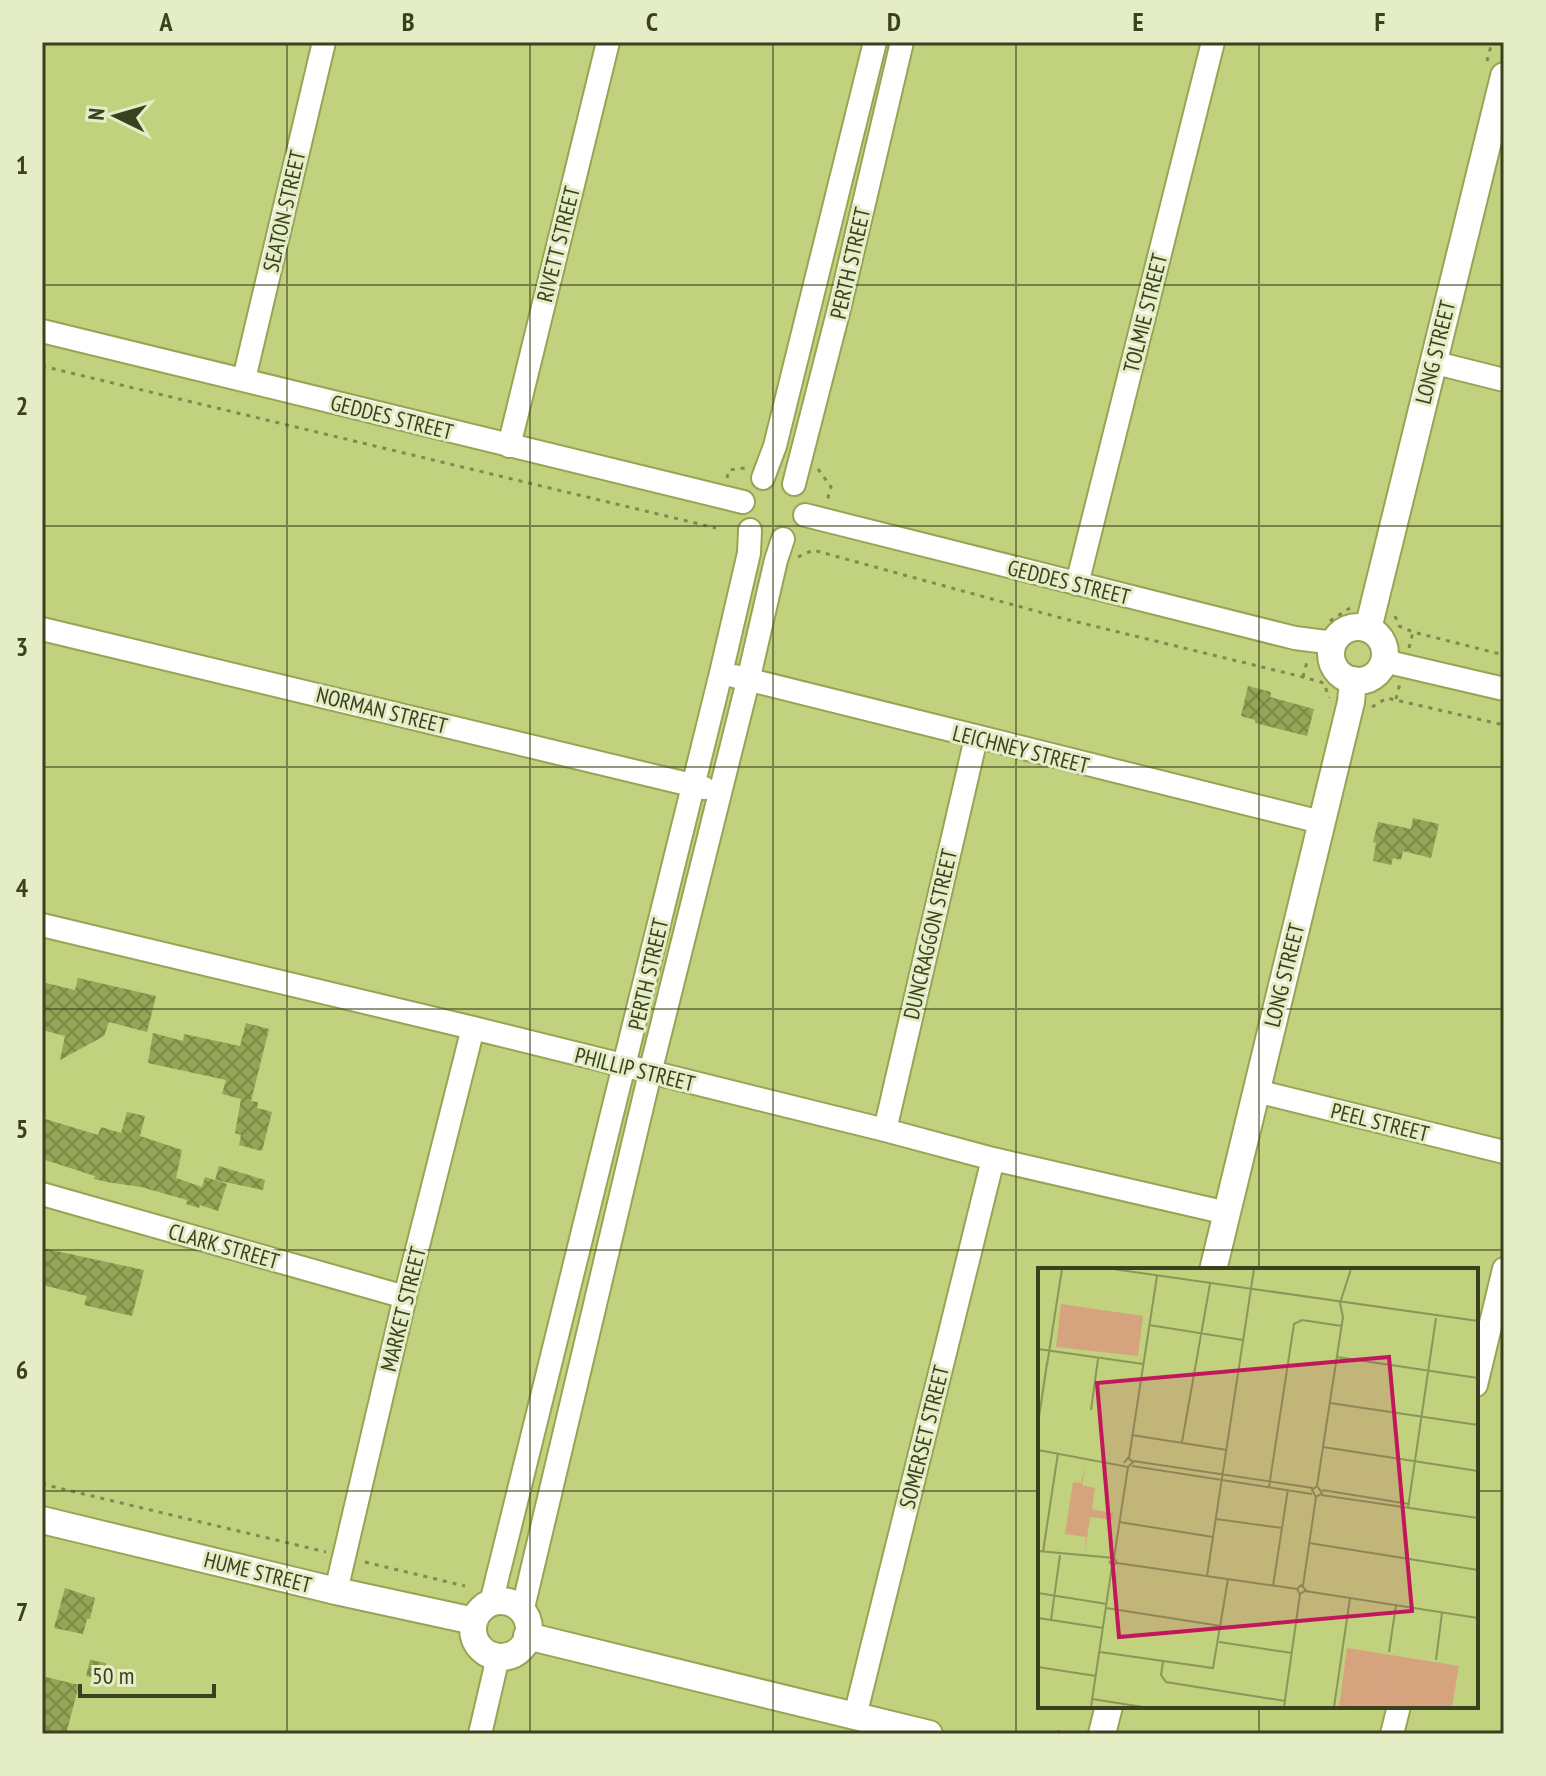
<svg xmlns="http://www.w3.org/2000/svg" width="1546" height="1776" font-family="'PT Sans Narrow',sans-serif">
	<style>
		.building { fill: url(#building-cross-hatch) }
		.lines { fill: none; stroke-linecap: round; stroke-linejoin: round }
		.minor-casing { stroke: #95a553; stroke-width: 26 }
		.tertiary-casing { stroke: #95a553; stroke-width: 30 }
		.path { stroke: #7e8a4e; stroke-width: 3; stroke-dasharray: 4 6; stroke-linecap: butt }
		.minor { stroke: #fff; stroke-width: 22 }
		.tertiary { stroke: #fff; stroke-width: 26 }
		.grid { fill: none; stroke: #3a411e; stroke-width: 2; stroke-opacity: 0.55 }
		.labels { text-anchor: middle; stroke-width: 6; stroke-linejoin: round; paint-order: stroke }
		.street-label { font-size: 22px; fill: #3a411e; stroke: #e4edc5 }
		.inset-road { fill: none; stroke: #8b9758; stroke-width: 2 }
		.view { fill: #c2185b; fill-opacity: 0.15; stroke: #c2185b; stroke-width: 4 }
		.inset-edge { fill: none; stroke: #3a411e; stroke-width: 4 }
		.neatline { fill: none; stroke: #3a411e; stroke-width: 3 }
		.grid-label { font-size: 26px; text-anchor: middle; font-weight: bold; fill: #3a411e }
	</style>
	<defs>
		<pattern id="building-cross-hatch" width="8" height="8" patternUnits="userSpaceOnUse" patternTransform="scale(2)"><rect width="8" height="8" fill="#96a555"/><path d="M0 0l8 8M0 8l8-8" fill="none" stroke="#7b8846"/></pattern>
	</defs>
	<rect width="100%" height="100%" fill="#c1d17e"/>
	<!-- building -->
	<path class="building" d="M1248,686L1271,692L1270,697L1314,709L1307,736L1255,723V720L1241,716Z
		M1413,818L1439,824L1431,858L1403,851L1401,860L1393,858L1391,865L1373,861L1376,843L1373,842L1378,822L1411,829Z
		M78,978L156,996L147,1032L109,1022L104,1036L60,1060L65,1036L42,1030V982L75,990Z
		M246,1023L269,1029L251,1101L258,1102L257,1108L272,1112L262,1151L239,1145L241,1135L235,1133L241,1099L222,1094L226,1080L148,1063L153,1033L183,1041L184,1034L240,1046Z
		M127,1112L145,1116L140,1136L182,1150L176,1178L202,1187L205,1177L227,1184L218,1211L200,1205L199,1208L186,1204L187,1200L141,1187L107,1182L94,1179L95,1176L42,1159V1118L98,1135L101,1127L121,1133Z
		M219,1166L265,1180L263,1190L215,1180Z
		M42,1248L144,1270L132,1316L84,1305L87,1296L42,1285Z
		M65,1588L95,1598L90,1619H87L83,1634L54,1628Z
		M90,1660L106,1663L103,1680L86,1676Z
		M46,1677L79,1685L66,1734H42V1692Z"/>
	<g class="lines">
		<!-- minor casing -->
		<g class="minor-casing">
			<path id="minor" d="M42,331L743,502
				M1432,362L1504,380
				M244,379L324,42
				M509,446L608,42
				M763,478L775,446L875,42
				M794,484L840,305L902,42
				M805,515L1295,638L1334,643
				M1077,584L1213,42
				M42,629L704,788
				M1384,661L1504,689
				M734,676L1321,822
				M42,925L473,1028L885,1130L993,1159L1227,1213
				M1256,1091L1504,1152
				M885,1130L976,738
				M42,1194L405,1297
				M1476,1385L1504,1269
				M336,1591L405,1297L473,1028
				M491,1603L721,673L749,553L750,530
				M522,1612L650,1073L748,681L776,560L783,539
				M855,1716L993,1159
				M480,1734L498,1657
				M1392,1734L1399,1706"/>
		</g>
		<!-- tertiary casing -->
		<g class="tertiary-casing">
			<path id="tertiary" d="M1331 654a27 27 0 1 1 54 0a27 27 0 1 1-54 0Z
				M1368,629L1504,76
				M1213,1270L1351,702L1353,680
				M42,1520L336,1591L474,1621
				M473 1629a28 28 0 1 1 56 0a28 28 0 1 1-56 0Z
				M527,1636L929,1734
				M1102,1734L1109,1706"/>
		</g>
		<!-- path -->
		<path class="path" d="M1487,61L1492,42
			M42,366L716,528
			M818,469L831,487L827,501
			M727,478L729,470L745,468
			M798,557L813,550L1065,619L1303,677L1324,683L1329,698
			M1395,616L1399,626L1413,632L1504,655
			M1330,621L1350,608
			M1409,648L1413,632
			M1303,677L1308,658
			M1396,699L1400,683
			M1372,707L1387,698L1504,725
			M42,1484L326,1552
			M365,1562L465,1586
			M1058,1734L1060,1728"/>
		<!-- minor -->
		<use href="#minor" class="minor"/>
		<!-- tertiary -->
		<use href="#tertiary" class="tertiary"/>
	</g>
	<!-- grid -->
	<path class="grid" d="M287,42V1734M530,42V1734M773,42V1734M1016,42V1734M1259,42V1270M42,285H1504M42,526H1504M42,767H1504M42,1009H1504M42,1250H1504M42,1491H1040M1476,1491H1504M1259,1706V1734"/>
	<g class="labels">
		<!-- street labels -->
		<g class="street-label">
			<text transform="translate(284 211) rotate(-77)" y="8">SEATON STREET</text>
			<text transform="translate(558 244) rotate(-76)" y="8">RIVETT STREET</text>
			<text transform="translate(850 263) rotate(-77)" y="8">PERTH STREET</text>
			<text transform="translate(1145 313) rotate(-76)" y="8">TOLMIE STREET</text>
			<text transform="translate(1435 352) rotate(-76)" y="8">LONG STREET</text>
			<text transform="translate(392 417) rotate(14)" y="8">GEDDES STREET</text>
			<text transform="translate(1069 582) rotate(14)" y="8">GEDDES STREET</text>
			<text transform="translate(382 710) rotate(14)" y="8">NORMAN STREET</text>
			<text transform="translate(1021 749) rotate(14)" y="8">LEICHNEY STREET</text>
			<text transform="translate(930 934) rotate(-77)" y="8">DUNCRAGGON STREET</text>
			<text transform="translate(648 974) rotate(-77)" y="8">PERTH STREET</text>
			<text transform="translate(1284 975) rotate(-76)" y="8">LONG STREET</text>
			<text transform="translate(635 1069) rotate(14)" y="8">PHILLIP STREET</text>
			<text transform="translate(1380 1122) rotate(14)" y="8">PEEL STREET</text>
			<text transform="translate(224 1246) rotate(16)" y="8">CLARK STREET</text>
			<text transform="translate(403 1309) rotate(-76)" y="8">MARKET STREET</text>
			<text transform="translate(924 1437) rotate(-76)" y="8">SOMERSET STREET</text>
			<text transform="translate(258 1572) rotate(14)" y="8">HUME STREET</text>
		</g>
	</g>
	<!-- overview -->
	<g transform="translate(1038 1268)">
		<rect width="440" height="440" fill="#c1d17e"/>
		<path d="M23,36L105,48L100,88L18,79ZM48,196L44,217L57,220L54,241L75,245L74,252L52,249L47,285L48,269L27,266L35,214L43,215ZM309,380L421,398L414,439H301Z" fill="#d5a47f"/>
		<path d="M319,396L349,401L343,439H311ZM375,405L406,410L401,439H369Z" fill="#d5a47f"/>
		<path class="inset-road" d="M75,1L440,53M111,57L205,72M0,81L105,96M299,89L440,110M9,97L24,1M292,135L440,157M53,142L60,91M0,156L9,95M94,167L189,182M144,174L172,16M285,179L440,203M0,182L90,199L95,194L90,190L86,195M91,190L119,8M95,193L275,220M94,198L274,226M279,218L284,225L278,229L274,222L279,218L305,49L302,35L313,1M231,219L256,56L264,52L304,58M284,222L371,236M283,227L440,250M370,240L398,50M178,251L244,260M81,254L175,269M271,275L440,302M0,283L76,290L79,295L74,298L71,293M5,284L20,185M76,290L90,199M79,295L259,321L262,326L268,322L263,317L259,321M169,308L216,1M235,318L250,221M265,318L278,229M267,323L440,350M0,325L69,336M68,340L183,358M0,350L65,360M13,352L22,287M181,374L254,385M62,384L175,400L190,311M351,384L358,337M398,392L404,345M125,394L123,407L128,414L247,433M0,399L58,408M54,431L105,439M53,439L74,298M246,439L262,326M296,439L312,330"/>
		<path class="view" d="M351,89L374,343L81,369L59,115Z"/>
		<rect width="440" height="440" class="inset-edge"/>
	</g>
	<!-- border -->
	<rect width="1546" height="1776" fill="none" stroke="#e4edc5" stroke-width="88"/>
	<!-- north arrow -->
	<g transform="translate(116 116) rotate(275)" stroke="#e4edc5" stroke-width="6" paint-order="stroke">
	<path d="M0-6L14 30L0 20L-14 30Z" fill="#3a411e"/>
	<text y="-12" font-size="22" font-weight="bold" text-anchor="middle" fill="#3a411e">N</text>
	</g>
	<!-- scale -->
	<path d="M80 1684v12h134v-12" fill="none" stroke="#3a411e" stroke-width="4"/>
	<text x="92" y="1684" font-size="24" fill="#3a411e" stroke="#e4edc5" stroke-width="6" paint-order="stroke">50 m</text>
	<rect x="44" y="44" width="1458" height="1688" class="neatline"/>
	<g class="grid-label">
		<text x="166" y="31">A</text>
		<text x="408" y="31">B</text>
		<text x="652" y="31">C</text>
		<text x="894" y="31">D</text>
		<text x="1138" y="31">E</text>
		<text x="1380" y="31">F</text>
		<text x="22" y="174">1</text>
		<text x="22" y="415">2</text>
		<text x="22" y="656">3</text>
		<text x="22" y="897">4</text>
		<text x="22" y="1138">5</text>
		<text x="22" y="1379">6</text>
		<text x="22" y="1621">7</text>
	</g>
</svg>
